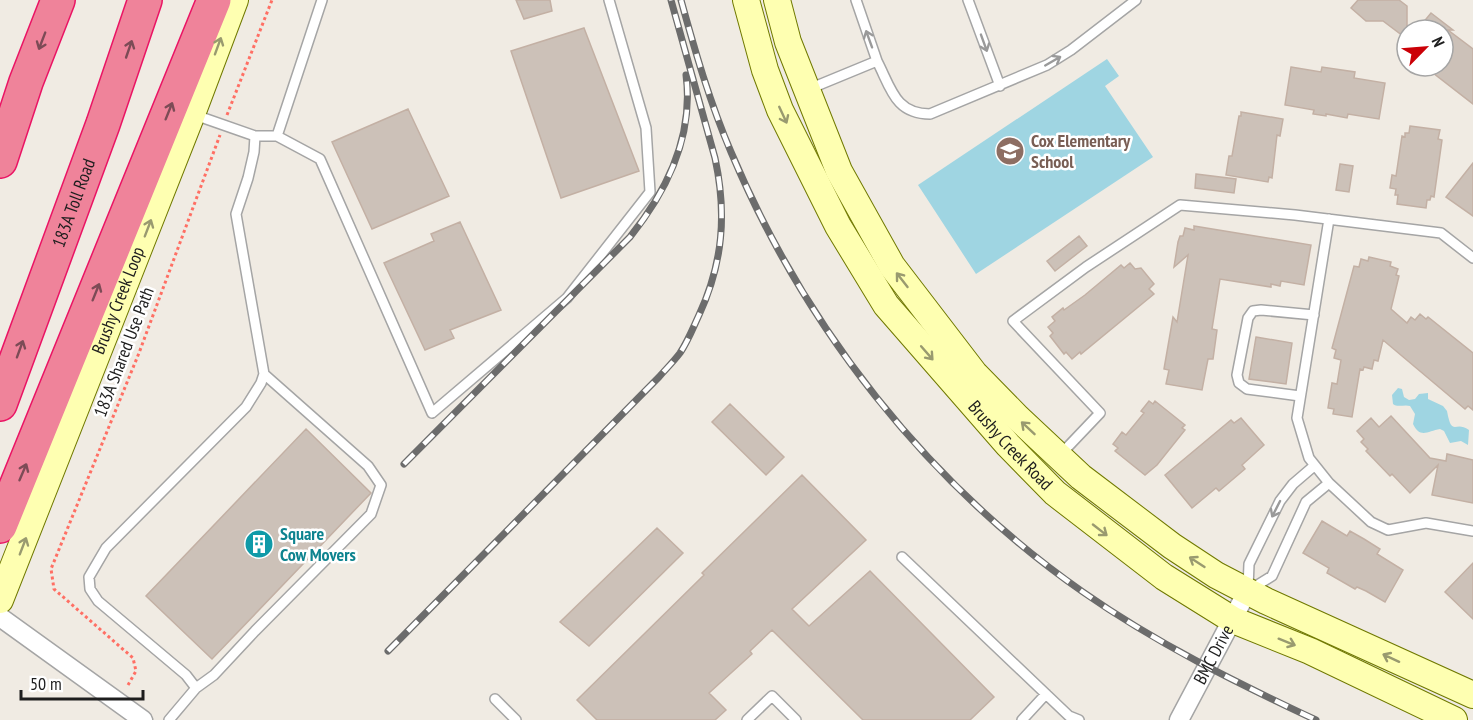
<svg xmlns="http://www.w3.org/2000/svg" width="1473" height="720" font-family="'PT Sans Narrow',sans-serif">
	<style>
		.water { fill: #9fd5e2 }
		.building { fill: #ccc1b8; stroke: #c3b0a4; stroke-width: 1.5 }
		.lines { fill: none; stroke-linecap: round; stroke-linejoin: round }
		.service-casing { stroke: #a5a5a5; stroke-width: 12 }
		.minor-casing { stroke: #a5a5a5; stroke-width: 21 }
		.secondary-casing { stroke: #707900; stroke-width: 28 }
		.motorway-casing { stroke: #ea1464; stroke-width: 36 }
		.path { stroke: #ff6f64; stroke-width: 3; stroke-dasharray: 3 3; stroke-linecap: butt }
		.service { stroke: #fff; stroke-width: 9 }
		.minor { stroke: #fff; stroke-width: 18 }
		.secondary { stroke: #feffb1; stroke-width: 26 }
		.motorway { stroke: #ef839a; stroke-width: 33 }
		.rail-casing { stroke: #6c6c6c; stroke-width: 7 }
		.rail { stroke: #fff; stroke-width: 4.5; stroke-dasharray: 14; stroke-linecap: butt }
		.oneway { stroke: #9a9a9a }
		.oneway2 { stroke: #7c4b56 }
		.oneway3 { stroke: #999a6f }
		.labels { text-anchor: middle; stroke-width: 5; stroke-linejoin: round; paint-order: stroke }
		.education-label { font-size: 18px; font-weight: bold; fill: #785e54; stroke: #fff; text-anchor: start }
		.street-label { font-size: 18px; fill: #1e1e1e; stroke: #fff }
		.culture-label { font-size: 18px; font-weight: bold; fill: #0d838f; stroke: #fff; text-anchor: start }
	</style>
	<rect width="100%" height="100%" fill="#f0ebe3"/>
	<!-- water -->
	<path class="water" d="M1107,59L1119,76L1105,86L1153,157L976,274L918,185Z
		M1398,388L1402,389L1404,397L1409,400L1415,399L1419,394L1428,393V399L1443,406L1447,411C1452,438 1455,420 1469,430L1468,445L1461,441L1450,443L1444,431L1440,429C1428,431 1420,439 1413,424L1415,414L1410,406C1404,404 1398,408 1393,404L1392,395Z"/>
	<!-- building -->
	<path class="building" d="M516,0H550L552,11L524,19Z
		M1358,0H1399L1407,6V39L1383,21H1366L1351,8Z
		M1431,13L1453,30H1448L1473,49V104L1424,66H1443V30H1417Z
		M584,28L639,171L561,198L511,51Z
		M1291,67L1321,72L1322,67L1355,72L1354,78L1385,83L1379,119L1348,114L1347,118L1326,114V116L1313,114L1314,110L1285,105Z
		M408,109L449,196L372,229L332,142Z
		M1241,112L1283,119L1280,136L1277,135L1272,178L1269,177L1268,182L1226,175L1229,156H1232L1239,116H1241Z
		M1410,126L1440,130L1438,139L1442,140L1434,197L1431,196L1430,200H1427L1426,208L1397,204L1398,195H1395L1396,189L1390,188L1392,175L1396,176L1402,136L1405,137V133H1409Z
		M1473,163V216L1446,197Z
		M1340,164L1353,166L1349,192L1336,190Z
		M1196,174L1236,179L1234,193L1195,188Z
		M460,222L501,310L450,330L454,338L425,350L384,263L434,241L431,234Z
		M1194,226L1311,245L1304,285L1281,281L1280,286L1271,284V287L1220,279L1212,329L1217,330L1213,359H1208L1202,390L1166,384L1169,370L1164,369L1173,317L1177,322L1188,255L1174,267L1178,242L1180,236H1183L1185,228L1194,230Z
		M1079,236L1087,246L1055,271L1047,261Z
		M1369,257L1391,262L1390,266L1398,269L1396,275L1399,276L1391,309L1407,323L1411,317L1415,320L1420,314L1426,319L1428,317L1473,353V410L1468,406L1465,409L1383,340L1378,361L1374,360L1372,369L1364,367L1363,370L1360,369L1352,417L1333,414L1334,409L1328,408L1332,383L1337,384L1341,360L1334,358L1336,350L1332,348L1354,266L1359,267L1361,259L1368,261Z
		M1130,263L1135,269L1141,268L1154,284L1149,289L1154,294L1081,354L1080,352L1072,359L1066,352L1064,354L1050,336L1053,333L1048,327L1055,321L1052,317L1063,308L1064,310L1085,295L1121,265L1124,268Z
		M1256,337L1292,343L1286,384L1249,379Z
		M1149,401L1153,404L1155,401L1185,425L1182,428L1185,430L1157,465L1145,475L1115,451L1118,448L1113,444L1122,432L1126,435L1144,413L1141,411Z
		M730,404L784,457L766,475L712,422Z
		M1391,416L1430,458L1446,461L1447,454L1473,460V503L1432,495L1438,465L1410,493L1392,474L1390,476L1366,451L1368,449L1361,442L1364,439L1357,431L1371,418L1379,427Z
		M1241,418L1264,445L1242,465L1245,469L1219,491L1216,488L1192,508L1165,475L1231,420L1234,423Z
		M306,429L371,493L212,659L146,596Z
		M802,475L866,540L792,609L809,626L870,571L994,697L970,720H863L772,630L750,651L752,654L709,693L726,710L715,720H597L577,700L704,575L702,573Z
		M1322,521L1347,536L1350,531L1364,539L1380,549L1377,554L1403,570L1385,602L1366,591L1357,587L1355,589L1327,573L1329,568L1303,553Z
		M657,528L683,553L589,646L560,622Z
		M1473,563V619L1445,592Z"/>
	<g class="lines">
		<!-- service casing -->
		<g class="service-casing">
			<path id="service" d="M968,0L1000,86
				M877,61C891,88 895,114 930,114L1047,65L1071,50L1136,0
				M809,89L877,61L856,0
				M195,115L255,136H277L322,0
				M277,136L320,159L432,413L567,298L650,192L646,128L609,0
				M1329,219L1297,418L1309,458L1329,483L1371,522L1388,530L1426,523L1473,531
				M1300,396L1247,389L1239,383L1237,375L1248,318L1253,311L1261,310L1314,315
				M1061,454L1100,413L1013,321L1086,267L1180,205L1295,215L1441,233L1473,258
				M902,557L1069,716L1079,720
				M1248,588L1249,564L1280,501L1293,484L1314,466
				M1251,589L1272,576L1306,502L1329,483
				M196,688L214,675L255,631L371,514L381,485L368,466L264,374
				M495,699L516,720
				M169,720L196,688L186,675L98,601L90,589L89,577L106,548L246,407L261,383L264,374L236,214L248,178L254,152L255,136
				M747,720L772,696L796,720
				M1022,720L1046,694"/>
		</g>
		<!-- minor casing -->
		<g class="minor-casing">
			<g id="minor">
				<path d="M0,617L143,720"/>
				<path id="s1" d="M1179,720L1248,590"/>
			</g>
		</g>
		<!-- secondary casing -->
		<g class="secondary-casing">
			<g id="secondary">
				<path id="s2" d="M746,0L765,70L780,110L838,226L886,305L1008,445L1055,493L1164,577L1233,620L1310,651L1454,720"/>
				<path d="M777,0L788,42L839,171L892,266L974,373L1018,418L1081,477L1172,546L1216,575L1266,601L1473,695"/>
				<path id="s3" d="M0,600L192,114L235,0"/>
			</g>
		</g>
		<!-- motorway casing -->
		<g class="motorway-casing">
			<g id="motorway">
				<path d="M0,161L26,82L58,0"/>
				<path id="s4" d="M0,404L103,124L145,0"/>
				<path d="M0,526L214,0"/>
			</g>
		</g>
		<!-- path -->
		<path class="path" d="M227,115L272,0
			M128,685L136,671L133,658L54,589L51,569L139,353L220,135"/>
		<!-- service -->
		<use href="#service" class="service"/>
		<!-- minor -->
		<use href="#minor" class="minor"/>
		<!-- secondary -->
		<use href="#secondary" class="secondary"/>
		<!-- motorway -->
		<use href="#motorway" class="motorway"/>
		<!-- rail casing -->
		<g class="rail-casing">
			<path id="rail" d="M681,0C695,51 710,103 731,152C805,328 927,483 1083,592C1156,643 1235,682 1316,720
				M404,464L630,237C667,191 694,136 686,75
				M388,651L659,377C666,369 674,361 680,353C688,341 693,328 699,315C723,263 727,214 715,158L671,0"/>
		</g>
		<!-- rail -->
		<use href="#rail" class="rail"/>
	</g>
	<!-- one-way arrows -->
	<defs><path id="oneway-shaft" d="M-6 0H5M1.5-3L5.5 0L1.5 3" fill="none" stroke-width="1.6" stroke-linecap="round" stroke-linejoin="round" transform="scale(1.5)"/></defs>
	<g class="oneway">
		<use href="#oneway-shaft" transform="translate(869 39) rotate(-110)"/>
		<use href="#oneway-shaft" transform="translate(984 43) rotate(70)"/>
		<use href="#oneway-shaft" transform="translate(1053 61) rotate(-30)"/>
		<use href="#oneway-shaft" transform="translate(1276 509) rotate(117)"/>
	</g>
	<g class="oneway2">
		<use href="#oneway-shaft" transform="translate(42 41) rotate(111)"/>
		<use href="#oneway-shaft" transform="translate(129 49) rotate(-71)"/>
		<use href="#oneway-shaft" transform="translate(169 111) rotate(-68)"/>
		<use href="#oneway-shaft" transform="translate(96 292) rotate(-68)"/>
		<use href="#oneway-shaft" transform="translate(20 349) rotate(-70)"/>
		<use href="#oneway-shaft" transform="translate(23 472) rotate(-67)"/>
	</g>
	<g class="oneway3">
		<use href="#oneway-shaft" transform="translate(218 46) rotate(-70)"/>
		<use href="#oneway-shaft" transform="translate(783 115) rotate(65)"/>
		<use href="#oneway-shaft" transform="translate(148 228) rotate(-69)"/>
		<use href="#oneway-shaft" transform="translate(902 280) rotate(-128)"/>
		<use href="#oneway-shaft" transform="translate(927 353) rotate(49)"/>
		<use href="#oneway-shaft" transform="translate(1028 428) rotate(-137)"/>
		<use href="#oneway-shaft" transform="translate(1100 530) rotate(38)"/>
		<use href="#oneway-shaft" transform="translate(23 546) rotate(-69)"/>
		<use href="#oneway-shaft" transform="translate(1197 562) rotate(-147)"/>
		<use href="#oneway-shaft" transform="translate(1287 642) rotate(22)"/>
		<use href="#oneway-shaft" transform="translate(1391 658) rotate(-155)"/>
	</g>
	<!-- icons -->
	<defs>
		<g id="school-disc" transform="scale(1.5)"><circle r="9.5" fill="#8d6e63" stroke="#fff"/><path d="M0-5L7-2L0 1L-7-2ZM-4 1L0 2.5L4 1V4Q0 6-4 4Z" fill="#fff"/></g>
		<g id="building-disc" transform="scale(1.5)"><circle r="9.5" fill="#0f9aa8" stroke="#fff"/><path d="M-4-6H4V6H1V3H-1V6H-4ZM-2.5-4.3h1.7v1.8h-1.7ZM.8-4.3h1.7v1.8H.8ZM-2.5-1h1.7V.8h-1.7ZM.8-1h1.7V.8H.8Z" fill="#fff"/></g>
	</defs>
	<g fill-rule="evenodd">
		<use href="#school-disc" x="1010" y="151"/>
		<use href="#building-disc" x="259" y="544"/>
	</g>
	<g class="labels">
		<!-- education labels -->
		<g class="education-label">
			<text x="1031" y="147">Cox Elementary<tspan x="1031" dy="21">School</tspan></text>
		</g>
		<!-- street labels -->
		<g class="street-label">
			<text dy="6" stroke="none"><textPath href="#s4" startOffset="214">183A Toll Road</textPath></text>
			<text dy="6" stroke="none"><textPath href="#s3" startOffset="322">Brushy Creek Loop</textPath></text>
			<text transform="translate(124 352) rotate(-69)" y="6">183A Shared Use Path</text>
			<text dy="6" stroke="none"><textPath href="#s2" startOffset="525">Brushy Creek Road</textPath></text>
			<text dy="6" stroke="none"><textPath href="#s1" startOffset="74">BMC Drive</textPath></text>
		</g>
		<!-- culture labels -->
		<g class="culture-label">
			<text x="280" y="540">Square<tspan x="280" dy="21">Cow Movers</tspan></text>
		</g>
	</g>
	<!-- north arrow -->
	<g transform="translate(1425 48) rotate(65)"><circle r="28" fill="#ffffff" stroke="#a5a5a5" stroke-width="1.5"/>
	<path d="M0-4.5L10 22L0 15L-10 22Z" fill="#cb0007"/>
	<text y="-9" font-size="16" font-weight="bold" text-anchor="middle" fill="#1e1e1e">N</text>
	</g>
	<!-- scale -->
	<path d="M21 690v9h122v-9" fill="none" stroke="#1e1e1e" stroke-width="3"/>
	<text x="30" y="690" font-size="18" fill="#1e1e1e" stroke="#ffffff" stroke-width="4.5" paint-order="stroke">50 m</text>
</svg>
